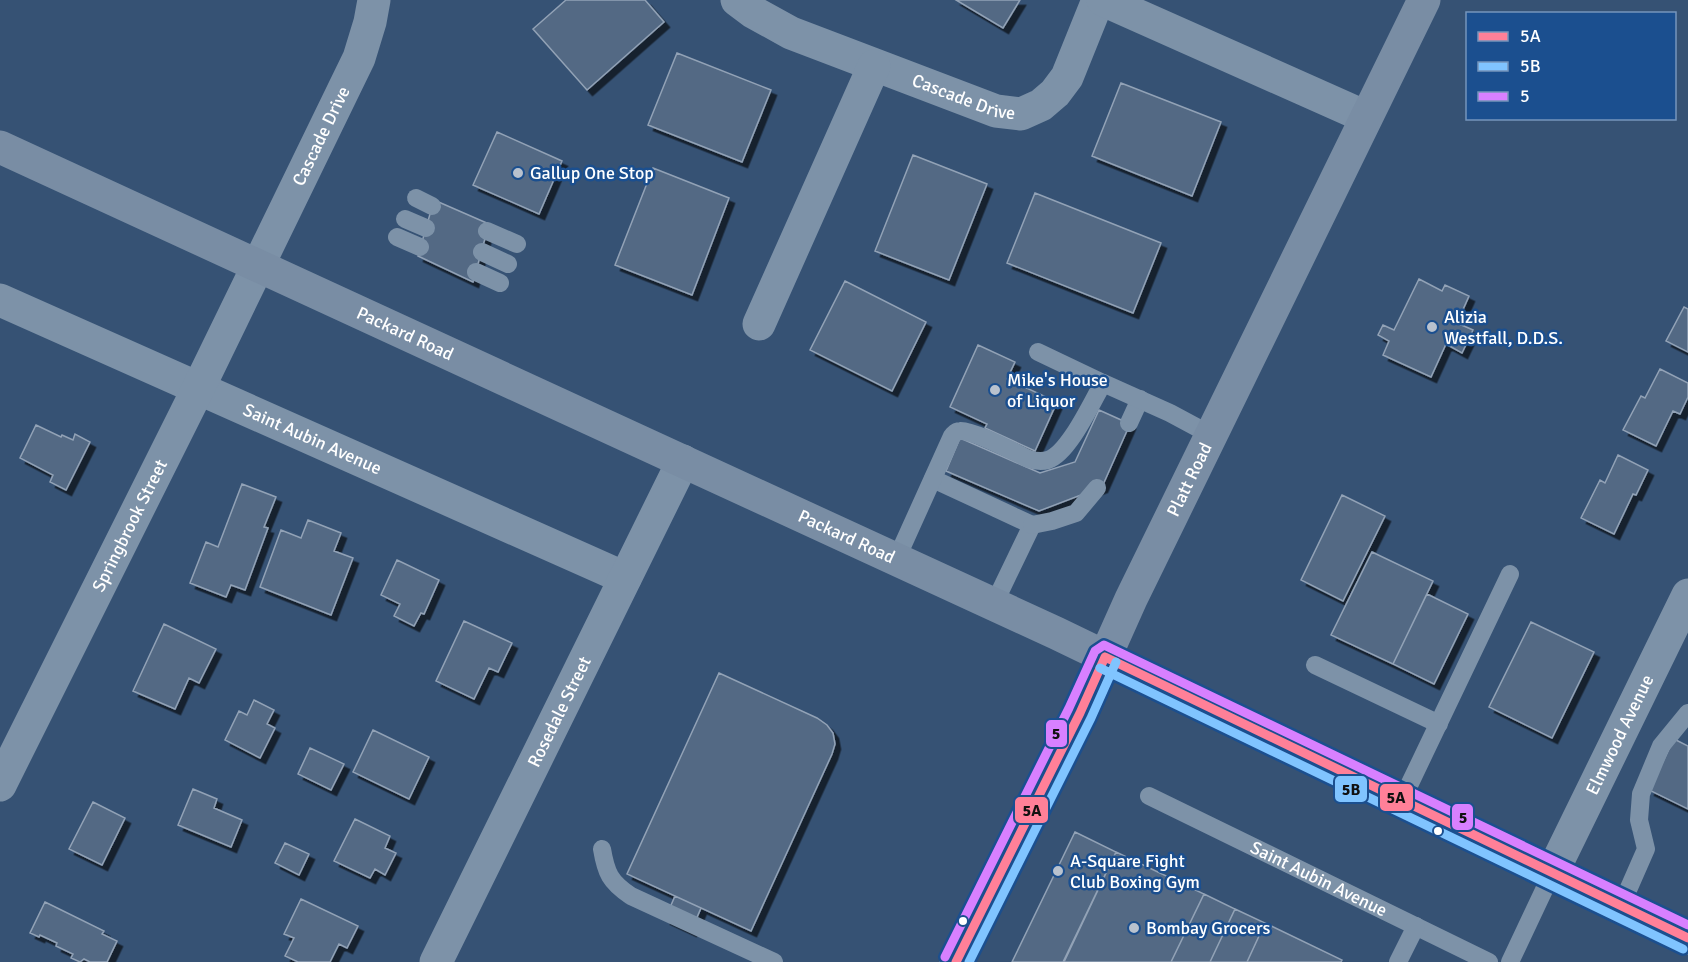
<svg xmlns="http://www.w3.org/2000/svg" width="1688" height="962" font-family="Signika,sans-serif">
	<style>
		.building { fill: #526984; stroke: #92a2b6; stroke-width: 1.5; filter: url(#shadow) }
		.lines { fill: none; stroke-linecap: round; stroke-linejoin: round }
		.lane { stroke: #7d92a8; stroke-width: 18 }
		.street { stroke: #7d92a8; stroke-width: 33 }
		.secondary { stroke: #798da4; stroke-width: 33 }
		.bus-1-casing { stroke: #1b4f8f; stroke-width: 14 }
		.bus-2-casing { stroke: #1b4f8f; stroke-width: 14 }
		.bus-3-casing { stroke: #1b4f8f; stroke-width: 14 }
		.bus-1 { stroke: #ff8098; stroke-width: 9 }
		.bus-2 { stroke: #80c4ff; stroke-width: 9 }
		.bus-3 { stroke: #d880ff; stroke-width: 9 }
		.poi-dot { fill: #b9c2ce; stroke: #1b4f8f; stroke-width: 2 }
		.bus-dot { fill: #fff; stroke: #1b4f8f; stroke-width: 2 }
		.labels { text-anchor: middle; stroke-width: 5; stroke-linejoin: round; paint-order: stroke }
		.street-label { font-size: 18px; fill: #fff; stroke: #1b4f8f }
		.poi-label { font-size: 18px; fill: #fff; stroke: #1b4f8f; text-anchor: start }
		.line-badge { stroke: #1b4f8f; stroke-width: 2 }
		.pale-badge-label { font-size: 16px; text-anchor: middle; font-weight: bold; fill: #111 }
	</style>
	<defs>
		<filter id="shadow"><feDropShadow dx="5.5" dy="5.5" stdDeviation="0" flood-color="#0009"/></filter>
	</defs>
	<rect width="100%" height="100%" fill="#365274"/>
	<!-- building -->
	<path class="building" d="M566,0H645L664,22L587,90L533,29Z
		M956,0H1020L1003,28Z
		M677,53L771,90L742,162L648,125Z
		M1121,83L1221,122L1192,196L1092,156Z
		M497,132L562,161L539,214L473,185Z
		M913,155L987,184L949,280L875,251Z
		M653,168L729,198L692,295L615,265Z
		M1035,193L1161,243L1133,313L1007,263Z
		M434,200L489,224L473,282L418,256Z
		M1419,279L1442,291L1445,285L1469,296L1457,323L1473,330L1462,353L1446,344L1431,377L1383,355L1389,341L1378,335L1383,325L1394,330Z
		M845,281L926,322L892,391L810,350Z
		M1684,307L1688,309V352L1666,341Z
		M978,345L1015,362L1007,379L1057,402L1035,451L985,428L987,424L950,407Z
		M1660,369L1688,383V397L1680,414L1673,411L1656,446L1623,430L1641,396L1645,398Z
		M1099,410L1130,424L1102,487L1039,511L946,471L960,438L1040,473L1075,462Z
		M36,425L61,437L62,435L73,440L75,434L90,442L66,490L50,482L53,475L20,458Z
		M1618,455L1648,470L1636,495L1633,494L1614,534L1581,518L1600,480L1605,483Z
		M242,484L276,497L264,527L268,528L245,590L231,585L226,597L190,583L206,542L218,547Z
		M1342,495L1385,516L1343,601L1301,580Z
		M308,520L341,533L334,551L353,558L331,615L260,587L281,530L301,538Z
		M1372,552L1433,581L1393,664L1331,635Z
		M397,560L439,580L424,614L421,613L414,626L394,616L400,604L381,595Z
		M1427,594L1468,614L1434,684L1393,664Z
		M464,621L512,643L498,672L489,668L474,699L436,681Z
		M1531,622L1594,652L1552,738L1489,707Z
		M164,624L216,649L199,683L189,678L175,709L133,691Z
		M719,673L817,718L827,725L833,733L835,744L832,754L751,931L627,874Z
		M254,700L274,710L267,724L275,728L260,758L225,740L239,711L247,715Z
		M373,730L429,757L409,799L353,772Z
		M1674,739L1688,746V809L1649,790Z
		M310,748L344,764L331,790L298,774Z
		M193,789L217,799L214,808L242,820L231,847L178,825Z
		M93,802L125,818L102,865L69,849Z
		M355,819L390,836L385,848L396,853L385,875L375,869L370,878L334,861Z
		M1075,832L1116,852L1063,962H1012Z
		M285,843L309,854L299,875L275,863Z
		M1116,852L1204,894L1171,962H1064Z
		M1204,894L1235,909L1210,962H1171Z
		M675,896L701,908L691,931L665,919Z
		M301,899L358,926L347,948L339,944L330,962H298L285,956L294,938L284,934Z
		M45,902L104,931L102,934L117,941L107,962H90L84,959L80,962L71,958L73,954L56,946L57,943L40,935L39,937L30,933Z
		M1235,909L1265,923L1247,962H1210Z
		M1265,923L1342,960L1341,962H1247Z"/>
	<g class="lines">
		<!-- lane -->
		<g class="lane">
			<path d="M416,198L432,206"/>
			<path d="M405,219L426,228"/>
			<path d="M487,231L517,244"/>
			<path d="M397,237L420,247"/>
			<path d="M482,252L508,264"/>
			<path d="M476,272L500,283"/>
			<path d="M1038,352L1103,383"/>
			<path d="M1129,423L1140,399"/>
			<path d="M933,479L1032,525L994,604"/>
			<path d="M1032,525L1052,521L1076,513L1097,488"/>
			<path d="M896,560L952,436C955,433 956,431 960,431C973,430 1016,453 1029,459C1035,461 1041,462 1048,460C1069,453 1092,402 1103,383L1170,413L1211,435"/>
			<path d="M1315,665L1439,724"/>
			<path id="s1" d="M1149,796L1489,962"/>
			<path d="M1402,800L1510,574"/>
			<path d="M602,849C606,873 610,882 631,896L774,962"/>
			<path d="M1621,906L1646,849L1639,820L1641,794L1661,746L1688,713"/>
			<path d="M1398,962L1416,926"/>
			<path d="M1510,962L1552,873"/>
		</g>
		<!-- street -->
		<g class="street">
			<path id="s2" d="M737,0L753,12L791,33L996,111L1021,114L1041,105L1055,93L1067,77L1098,0"/>
			<path d="M1103,0L1366,117"/>
			<path id="s3" d="M0,300L625,578"/>
			<path d="M759,324L874,66"/>
			<path id="s4" d="M0,785L198,389L359,58L370,22L374,0"/>
			<path id="s5" d="M1552,873L1688,595"/>
			<path id="s6" d="M436,962L683,461"/>
		</g>
		<!-- secondary -->
		<g class="secondary">
			<path id="s7" d="M0,147L1056,633L1688,938"/>
			<path id="s8" d="M956,962L1080,713L1131,599L1424,0"/>
		</g>
		<!-- bus-1 casing -->
		<g class="bus-1-casing">
			<path id="bus-1" d="M1105,657L1688,938
				M956,962L1080,713L1105,657"/>
		</g>
		<!-- bus-2 casing -->
		<g class="bus-2-casing">
			<path id="bus-2" d="M1100,668L1683,949
				M969,962L1091,718L1116,662"/>
		</g>
		<!-- bus-3 casing -->
		<g class="bus-3-casing">
			<path id="bus-3" d="M945,957L1069,708L1095,651L1104,645L1688,925"/>
		</g>
		<!-- bus-1 -->
		<use href="#bus-1" class="bus-1"/>
		<!-- bus-2 -->
		<use href="#bus-2" class="bus-2"/>
		<!-- bus-3 -->
		<use href="#bus-3" class="bus-3"/>
	</g>
	<!-- markers -->
	<g class="poi-dot">
		<circle cx="518" cy="173" r="6"/>
		<circle cx="1432" cy="327" r="6"/>
		<circle cx="995" cy="390" r="6"/>
		<circle cx="1058" cy="871" r="6"/>
		<circle cx="1134" cy="928" r="6"/>
	</g>
	<g class="bus-dot">
		<circle cx="1438" cy="831" r="5"/>
		<circle cx="963" cy="921" r="5"/>
	</g>
	<g class="labels">
		<!-- street labels -->
		<g class="street-label">
			<text dy="6" stroke="none"><textPath href="#s2" startOffset="248">Cascade Drive</textPath></text>
			<text dy="6" stroke="none"><textPath href="#s4" startOffset="724">Cascade Drive</textPath></text>
			<text dy="6" stroke="none"><textPath href="#s7" startOffset="446">Packard Road</textPath></text>
			<text dy="6" stroke="none"><textPath href="#s3" startOffset="342">Saint Aubin Avenue</textPath></text>
			<text dy="6" stroke="none"><textPath href="#s8" startOffset="536">Platt Road</textPath></text>
			<text dy="6" stroke="none"><textPath href="#s4" startOffset="290">Springbrook Street</textPath></text>
			<text dy="6" stroke="none"><textPath href="#s7" startOffset="932">Packard Road</textPath></text>
			<text dy="6" stroke="none"><textPath href="#s6" startOffset="279">Rosedale Street</textPath></text>
			<text dy="6" stroke="none"><textPath href="#s5" startOffset="154">Elmwood Avenue</textPath></text>
			<text dy="6" stroke="none"><textPath href="#s1" startOffset="189">Saint Aubin Avenue</textPath></text>
		</g>
		<!-- poi labels -->
		<g class="poi-label">
			<text x="530" y="179">Gallup One Stop</text>
			<text x="1444" y="323">Alizia<tspan x="1444" dy="21">Westfall, D.D.S.</tspan></text>
			<text x="1007" y="386">Mike's House<tspan x="1007" dy="21">of Liquor</tspan></text>
			<text x="1070" y="867">A-Square Fight<tspan x="1070" dy="21">Club Boxing Gym</tspan></text>
			<text x="1146" y="934">Bombay Grocers</text>
		</g>
	</g>
	<g class="line-badge">
		<rect x="1045" y="719" width="23" height="29" rx="6" fill="#d880ff"/>
		<rect x="1334" y="775" width="34" height="28" rx="6" fill="#80c4ff"/>
		<rect x="1379" y="783" width="35" height="29" rx="6" fill="#ff8098"/>
		<rect x="1014" y="796" width="35" height="28" rx="6" fill="#ff8098"/>
		<rect x="1451" y="803" width="23" height="28" rx="6" fill="#d880ff"/>
	</g>
	<g class="pale-badge-label">
		<text x="1056" y="739">5</text>
		<text x="1351" y="795">5B</text>
		<text x="1396" y="803">5A</text>
		<text x="1032" y="816">5A</text>
		<text x="1463" y="823">5</text>
	</g>
	<!-- legend -->
	<rect x="1466" y="12" width="210" height="108" fill="#1b4f8f" stroke="#7695bc" stroke-width="1.5"/>
	<rect x="1478" y="32" width="30" height="9" fill="#ff8098" stroke="#7695bc" stroke-width="1.5"/>
	<text x="1520" y="42" font-size="18" fill="#ffffff">5A</text>
	<rect x="1478" y="62" width="30" height="9" fill="#80c4ff" stroke="#7695bc" stroke-width="1.5"/>
	<text x="1520" y="72" font-size="18" fill="#ffffff">5B</text>
	<rect x="1478" y="92" width="30" height="9" fill="#d880ff" stroke="#7695bc" stroke-width="1.5"/>
	<text x="1520" y="102" font-size="18" fill="#ffffff">5</text>
</svg>
